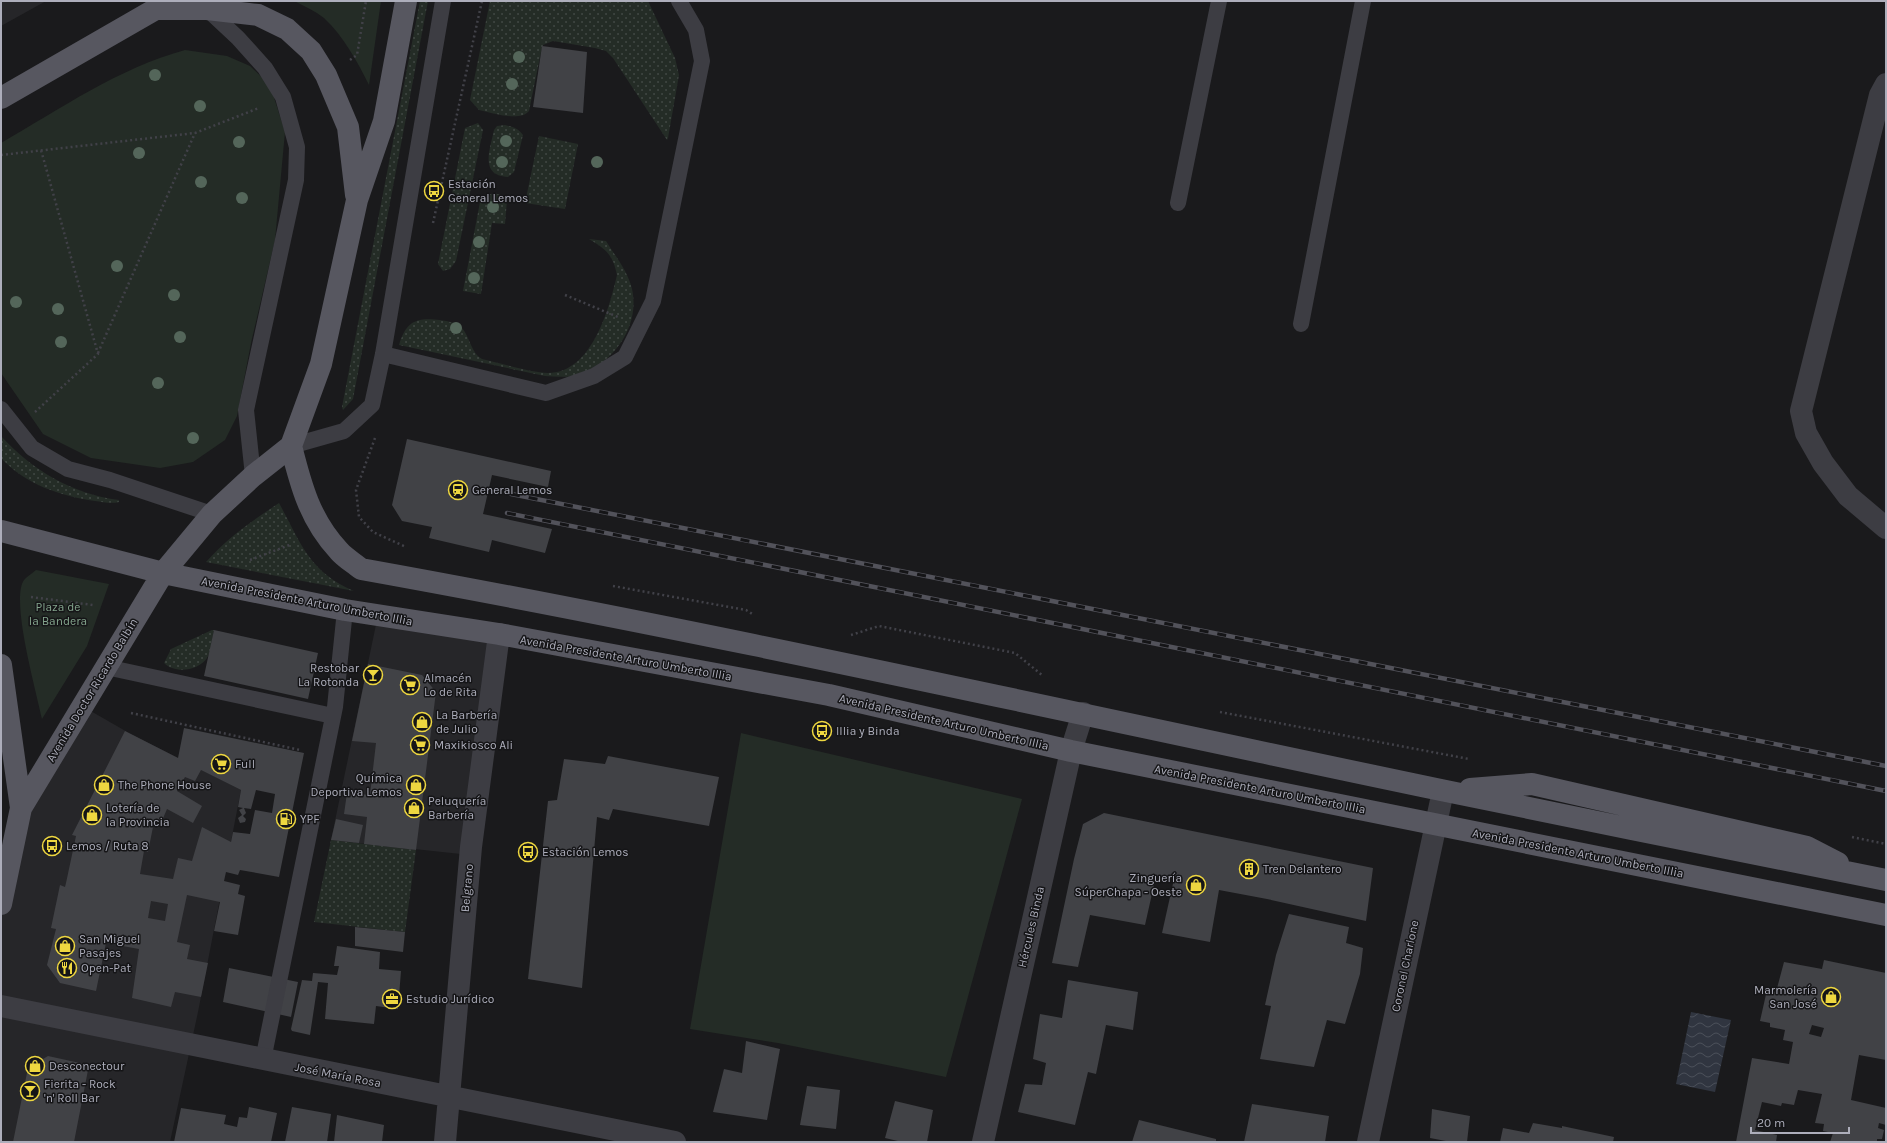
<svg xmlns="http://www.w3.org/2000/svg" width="1887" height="1143" font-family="Karla,sans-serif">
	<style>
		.built { fill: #262629 }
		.grass { fill: url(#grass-dots) }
		.park { fill: #242c26 }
		.water { fill: url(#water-waves) }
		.building { fill: #414246; fill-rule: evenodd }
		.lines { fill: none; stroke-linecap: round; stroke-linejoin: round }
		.path { stroke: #414148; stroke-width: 2.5; stroke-dasharray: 2 3; stroke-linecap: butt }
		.lane { stroke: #3d3d43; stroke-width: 16 }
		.street { stroke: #3d3d43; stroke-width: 22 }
		.primary { stroke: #575760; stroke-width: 22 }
		.rail-casing { stroke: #52525a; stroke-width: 4.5 }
		.rail { stroke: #151517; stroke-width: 3; stroke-dasharray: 9; stroke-linecap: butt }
		.tree { fill: #54665a }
		.labels { text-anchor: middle; stroke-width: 3; stroke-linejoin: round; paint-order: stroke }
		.poi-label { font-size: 12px; fill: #adaebb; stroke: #151517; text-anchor: start }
		.street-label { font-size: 12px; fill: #adaebb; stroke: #151517 }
		.park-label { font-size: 12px; fill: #84a58d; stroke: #151517 }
	</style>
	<defs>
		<pattern id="grass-dots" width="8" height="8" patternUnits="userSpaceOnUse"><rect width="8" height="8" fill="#242c26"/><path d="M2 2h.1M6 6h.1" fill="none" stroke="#414844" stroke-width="1.8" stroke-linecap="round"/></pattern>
		<pattern id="water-waves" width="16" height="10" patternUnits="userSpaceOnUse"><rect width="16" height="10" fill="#303540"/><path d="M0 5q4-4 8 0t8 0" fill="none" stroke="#4b505a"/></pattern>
	</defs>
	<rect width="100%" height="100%" fill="#1a1a1c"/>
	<!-- built -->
	<path class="built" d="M1,1H46L1,26Z
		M378,615L499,634L470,855L331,840Z
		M82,706L129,733L241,790L198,1012L170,1142H1V904L21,808Z"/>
	<!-- grass -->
	<path class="grass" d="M420,1H428L353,399L343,410L342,407Z
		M490,1H648L675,58L679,75L668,138L667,140L613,58L606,51L595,48L553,41L543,45L541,52L529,111C520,122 492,113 479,110L470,100Z
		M478,123L483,130L456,261L450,269L443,271L438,264L465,128Z
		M505,125C513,127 518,128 523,135L514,172L508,177C479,175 490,150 494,130L497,126Z
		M539,136L578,144L565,209L525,203Z
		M494,193L504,196L507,200L505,224L492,223L481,294L463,291L480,202L488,195Z
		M589,239L606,241C615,256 628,271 632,289C640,325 616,359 585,373C573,378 558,377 545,376L399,345C406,322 415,317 440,320C446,321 454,322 460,326C470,335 470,352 482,359C500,363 532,373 548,373C592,373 609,309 617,275C613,255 606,249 589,239Z
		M1,436C32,470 72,494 119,500V502C111,504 103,502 95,501C60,496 25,484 1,458Z
		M279,503C301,543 309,572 354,591L206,562C227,538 252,521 279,503Z
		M212,630H214C212,638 211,652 207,658C198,671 175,674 164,663L171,649Z
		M331,840L416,850L405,932L314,922Z"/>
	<!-- park -->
	<path class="park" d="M294,1H381L369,85C357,61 344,37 324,18C315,11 304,6 294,1Z
		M185,50L227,56L250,66L270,85L285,132L275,240L251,343L237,416L225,440L193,462L160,468L91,458L43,434L1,373V143C60,109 119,68 185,50Z
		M36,570L109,584L87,646L42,719C37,693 10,600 24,580C27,576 33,573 36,570Z
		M741,733L1022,799L946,1077L778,1043L690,1029Z"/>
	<!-- water -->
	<path class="water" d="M1691,1012L1731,1020L1715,1092L1676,1084Z"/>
	<!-- building -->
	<path class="building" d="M542,46L587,52L583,113L533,107Z
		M407,439L551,471L548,487L492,475L483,514L552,529L545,553L492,540L489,552L429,538L432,527L402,521L392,505Z
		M214,630L318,653L308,699L204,676Z
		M368,664L422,675L436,692L416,850L364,844L367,817L344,814L347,793L370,795L376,743L352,741Z
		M184,728L304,753L279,877L240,870L238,875L226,872L224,881L240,885L238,894L245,896L238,935L214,931L220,902L187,895L177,942L190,945L187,959L208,963L201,997L175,992L171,1007L132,998L139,949L106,943L96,991L60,983L47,965L56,929L51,928L60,885L65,887L66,883L76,836L72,835L125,731L178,758ZM201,770L241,790L238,807L243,808L239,810L242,815L238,818L240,823L245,822L246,819L243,816L246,813L244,808L251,809L256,790L275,794L272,813L255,810L250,834L233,832L231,842L202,827L192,861L178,858L173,879L140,874L144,851L148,852L154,822L161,823L167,809L193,823L202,806L177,791L185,777L195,781ZM151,901L168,904L165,921L148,918Z
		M608,756L719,777L709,826L613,809L609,820L597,817L582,988L528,979L548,801L557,800L564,759L605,764Z
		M1104,813L1373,868L1366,921L1267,899L1219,890L1210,942L1162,933L1174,879L1156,876L1145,925L1090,915L1078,967L1052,963L1074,859L1083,824Z
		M336,819L363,825L359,843L331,840Z
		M1289,914L1349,927L1346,943L1363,948L1360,974L1345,1024L1327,1020L1314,1067L1260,1059L1271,1006L1265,1005L1276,955Z
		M355,927L405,932L403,952L355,946Z
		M337,946L380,952L379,969L401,971L398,1009L376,1006L374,1024L325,1019L328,983L318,982L310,1035L292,1031L291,1029L302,980L312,981L313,973L337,975L339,966H334Z
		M1824,960L1886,973V1060L1859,1055L1851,1100L1886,1108V1125L1879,1123L1878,1128L1884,1130L1882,1139H1877V1142H1830L1833,1133L1823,1131L1824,1124L1815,1123L1822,1094L1798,1090L1794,1105L1782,1103L1781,1106L1762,1102L1755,1130L1777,1135L1776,1142H1736L1752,1058L1789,1064L1793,1042L1783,1040L1785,1030L1770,1027V1023L1760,1021L1767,990L1776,992L1784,962L1822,969ZM1812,1025L1824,1028L1821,1037L1809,1034Z
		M229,968L298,982L291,1017L223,1002Z
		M1068,980L1138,992L1133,1030L1106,1025L1096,1074L1088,1072L1075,1125L1018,1112L1025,1084L1042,1085L1046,1063L1033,1059L1040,1014L1062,1018Z
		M746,1041L780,1049L767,1120L713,1112L724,1069L742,1073Z
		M48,1056L89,1065L74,1142H13L28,1068Z
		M807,1086L840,1090L836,1129L800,1125Z
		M895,1101L933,1110L927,1142H902L885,1138Z
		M1252,1104L1329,1116L1325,1142H1244Z
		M249,1107L277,1113L271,1142H174L181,1108L226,1115L224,1124L237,1127L239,1117L247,1118Z
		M292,1107L331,1114L327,1142H285Z
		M1432,1109L1470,1116L1467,1142H1451L1430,1138Z
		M337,1115L384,1125L382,1142H334Z
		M1139,1120L1216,1139V1142H1132Z
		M1533,1123L1562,1128V1126L1614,1137L1613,1142H1500L1503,1128L1529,1133Z"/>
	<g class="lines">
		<!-- path -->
		<path class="path" d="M350,60L357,55L366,1
			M1,155L195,133L259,108
			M433,223L482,1
			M565,295L618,317
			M98,353L195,133
			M35,412L98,354L41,150
			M375,438L356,490L359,517L373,532L406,547
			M250,560L292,544
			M613,586L746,610L754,615
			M31,597L93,605
			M851,635L879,626L1015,653L1042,675
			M1220,712L1469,759
			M131,713L300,750
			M1852,837L1886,844"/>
		<!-- lane -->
		<path class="lane" d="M207,9L238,38L265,68L283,97L297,147L296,180L246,410L253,476
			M1178,203L1219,1
			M1301,324L1363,1
			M383,354L546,393L594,376L625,357L653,301L702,61L696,30L679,1
			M1,409L32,448L68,469L110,480L212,514
			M291,446L344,431L372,405L383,354L443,1
			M106,667L333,716
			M263,1060L335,707L345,610"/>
		<!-- street -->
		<path class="street" d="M1886,84L1880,95L1801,411L1806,433L1823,463L1848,496L1886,528
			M1,1006L675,1142
			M445,1142L471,847L499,634
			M983,1142L1071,751L1083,713
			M1368,1142L1443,791"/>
		<!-- primary -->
		<path class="primary" d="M156,9H207L258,15L287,29L311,51L326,75L348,127L356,195
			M1,98L168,2
			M291,446C301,486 310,520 339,551C345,558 354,563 361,569C723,634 1081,715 1441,790C1589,821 1738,850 1886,880
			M1,531L163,573L345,610L499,634L829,695L1071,751L1886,915
			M1,665L21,808
			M1470,789L1532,784L1807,847L1838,863
			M1,904L21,808L163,573L212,514L253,476L291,446L321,364L357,200L384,121L406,1"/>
		<!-- rail casing -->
		<g class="rail-casing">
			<path id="rail" d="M511,494L1886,766
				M507,513L1886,791"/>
		</g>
		<!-- rail -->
		<use href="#rail" class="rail"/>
	</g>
	<!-- trees -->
	<g class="tree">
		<circle cx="519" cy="57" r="6"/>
		<circle cx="155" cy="75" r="6"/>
		<circle cx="512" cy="84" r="6"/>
		<circle cx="200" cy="106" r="6"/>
		<circle cx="506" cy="141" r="6"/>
		<circle cx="239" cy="142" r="6"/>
		<circle cx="139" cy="153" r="6"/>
		<circle cx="502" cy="162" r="6"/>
		<circle cx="597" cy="162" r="6"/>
		<circle cx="201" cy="182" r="6"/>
		<circle cx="242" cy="198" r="6"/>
		<circle cx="493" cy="207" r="6"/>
		<circle cx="479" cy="242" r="6"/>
		<circle cx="117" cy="266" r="6"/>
		<circle cx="474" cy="278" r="6"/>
		<circle cx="174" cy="295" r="6"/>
		<circle cx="16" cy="302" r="6"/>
		<circle cx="58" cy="309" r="6"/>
		<circle cx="456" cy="328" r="6"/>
		<circle cx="180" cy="337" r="6"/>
		<circle cx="61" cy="342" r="6"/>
		<circle cx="158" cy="383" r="6"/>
		<circle cx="193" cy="438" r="6"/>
	</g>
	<!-- icons -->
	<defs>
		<g id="bus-ring" transform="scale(1)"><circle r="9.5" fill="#151517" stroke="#eed740" stroke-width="1.5"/><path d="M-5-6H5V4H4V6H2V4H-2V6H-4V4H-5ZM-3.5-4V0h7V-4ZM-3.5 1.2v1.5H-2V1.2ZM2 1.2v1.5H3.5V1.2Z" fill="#eed740"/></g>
		<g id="station-ring" transform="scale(1)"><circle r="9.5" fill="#151517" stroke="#eed740" stroke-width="1.5"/><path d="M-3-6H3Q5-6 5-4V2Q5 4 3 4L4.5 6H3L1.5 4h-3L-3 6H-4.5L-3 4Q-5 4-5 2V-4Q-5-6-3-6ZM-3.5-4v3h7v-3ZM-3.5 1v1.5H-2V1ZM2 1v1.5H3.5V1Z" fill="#eed740"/></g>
		<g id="bar-ring" transform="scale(1)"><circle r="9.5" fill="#151517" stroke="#eed740" stroke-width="1.5"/><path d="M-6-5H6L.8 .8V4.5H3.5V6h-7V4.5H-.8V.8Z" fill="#eed740"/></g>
		<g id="supermarket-ring" transform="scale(1)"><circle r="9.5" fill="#151517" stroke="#eed740" stroke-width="1.5"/><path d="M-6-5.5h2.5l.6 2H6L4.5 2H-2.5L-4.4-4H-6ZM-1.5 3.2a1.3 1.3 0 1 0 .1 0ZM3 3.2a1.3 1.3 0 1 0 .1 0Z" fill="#eed740"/></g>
		<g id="shop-ring" transform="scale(1)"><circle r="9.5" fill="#151517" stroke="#eed740" stroke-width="1.5"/><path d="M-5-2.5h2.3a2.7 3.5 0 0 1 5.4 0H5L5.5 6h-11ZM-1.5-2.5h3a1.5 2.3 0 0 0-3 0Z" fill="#eed740"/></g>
		<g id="fuel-ring" transform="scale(1)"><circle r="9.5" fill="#151517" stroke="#eed740" stroke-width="1.5"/><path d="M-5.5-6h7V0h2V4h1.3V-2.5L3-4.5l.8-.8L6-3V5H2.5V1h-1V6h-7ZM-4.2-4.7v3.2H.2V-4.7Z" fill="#eed740"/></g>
		<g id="building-ring" transform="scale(1)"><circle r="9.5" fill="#151517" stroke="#eed740" stroke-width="1.5"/><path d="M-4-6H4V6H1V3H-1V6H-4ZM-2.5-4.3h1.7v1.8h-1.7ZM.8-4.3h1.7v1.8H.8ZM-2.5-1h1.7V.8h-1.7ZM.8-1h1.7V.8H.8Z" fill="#eed740"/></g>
		<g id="restaurant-ring" transform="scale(1)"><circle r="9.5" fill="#151517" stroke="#eed740" stroke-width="1.5"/><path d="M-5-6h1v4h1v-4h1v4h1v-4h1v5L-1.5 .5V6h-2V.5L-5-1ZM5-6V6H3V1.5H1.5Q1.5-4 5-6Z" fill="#eed740"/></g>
		<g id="office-ring" transform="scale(1)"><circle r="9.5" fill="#151517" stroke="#eed740" stroke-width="1.5"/><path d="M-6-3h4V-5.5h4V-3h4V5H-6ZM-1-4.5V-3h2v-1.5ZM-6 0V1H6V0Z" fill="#eed740"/></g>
	</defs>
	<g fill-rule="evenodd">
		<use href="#bus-ring" x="434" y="191"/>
		<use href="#station-ring" x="458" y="490"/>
		<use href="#bar-ring" x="373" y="675"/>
		<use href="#supermarket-ring" x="410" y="685"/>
		<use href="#shop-ring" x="422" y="722"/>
		<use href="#bus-ring" x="822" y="731"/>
		<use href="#supermarket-ring" x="420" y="745"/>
		<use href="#supermarket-ring" x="221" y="764"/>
		<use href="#shop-ring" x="104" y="785"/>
		<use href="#shop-ring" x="416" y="785"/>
		<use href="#shop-ring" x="414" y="808"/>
		<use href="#shop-ring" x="92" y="815"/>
		<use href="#fuel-ring" x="286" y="819"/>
		<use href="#bus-ring" x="52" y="846"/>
		<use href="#bus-ring" x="528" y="852"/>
		<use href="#building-ring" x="1249" y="869"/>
		<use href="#shop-ring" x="1196" y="885"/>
		<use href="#shop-ring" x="65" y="946"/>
		<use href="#restaurant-ring" x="67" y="968"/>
		<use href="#shop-ring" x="1831" y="997"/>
		<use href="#office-ring" x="392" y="999"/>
		<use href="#shop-ring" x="35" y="1066"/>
		<use href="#bar-ring" x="30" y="1091"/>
	</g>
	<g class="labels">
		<!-- poi labels -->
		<g class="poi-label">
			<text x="448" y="188">Estación<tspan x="448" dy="14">General Lemos</tspan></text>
			<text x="472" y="494">General Lemos</text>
			<text x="359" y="672" text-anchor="end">Restobar<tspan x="359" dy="14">La Rotonda</tspan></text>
			<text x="424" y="682">Almacén<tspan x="424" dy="14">Lo de Rita</tspan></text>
			<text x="436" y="719">La Barbería<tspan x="436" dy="14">de Julio</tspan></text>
			<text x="836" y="735">Illia y Binda</text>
			<text x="434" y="749">Maxikiosco Ali</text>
			<text x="235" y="768">Full</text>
			<text x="402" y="782" text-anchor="end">Química<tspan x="402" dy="14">Deportiva Lemos</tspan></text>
			<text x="118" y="789">The Phone House</text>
			<text x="428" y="805">Peluquería<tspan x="428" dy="14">Barbería</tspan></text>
			<text x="106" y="812">Lotería de<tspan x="106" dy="14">la Provincia</tspan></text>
			<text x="300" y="823">YPF</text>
			<text x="66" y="850">Lemos / Ruta 8</text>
			<text x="542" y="856">Estación Lemos</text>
			<text x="1263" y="873">Tren Delantero</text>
			<text x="1182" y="882" text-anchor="end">Zinguería<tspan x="1182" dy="14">SúperChapa - Oeste</tspan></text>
			<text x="79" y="943">San Miguel<tspan x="79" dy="14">Pasajes</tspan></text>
			<text x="81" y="972">Open-Pat</text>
			<text x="1817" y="994" text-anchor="end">Marmolería<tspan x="1817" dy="14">San José</tspan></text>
			<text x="406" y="1003">Estudio Jurídico</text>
			<text x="49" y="1070">Desconectour</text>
			<text x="44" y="1088">Fierita - Rock<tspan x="44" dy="14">'n' Roll Bar</tspan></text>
		</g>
		<!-- street labels -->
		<g class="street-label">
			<text transform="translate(307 601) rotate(11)" y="4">Avenida Presidente Arturo Umberto Illia</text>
			<text transform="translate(626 658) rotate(10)" y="4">Avenida Presidente Arturo Umberto Illia</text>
			<text transform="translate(92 690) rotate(-59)" y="4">Avenida Doctor Ricardo Balbín</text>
			<text transform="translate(944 722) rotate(13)" y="4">Avenida Presidente Arturo Umberto Illia</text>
			<text transform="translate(1260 789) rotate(11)" y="4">Avenida Presidente Arturo Umberto Illia</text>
			<text transform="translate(1578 853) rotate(11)" y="4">Avenida Presidente Arturo Umberto Illia</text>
			<text transform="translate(467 888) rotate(-85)" y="4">Belgrano</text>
			<text transform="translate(1031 927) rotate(-77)" y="4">Hércules Binda</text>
			<text transform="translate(1405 966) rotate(-78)" y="4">Coronel Charlone</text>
			<text transform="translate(338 1075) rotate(11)" y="4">José María Rosa</text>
		</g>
		<!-- park labels -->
		<g class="park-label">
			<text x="58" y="611">Plaza de<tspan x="58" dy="14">la Bandera</tspan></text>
		</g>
	</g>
	<!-- border -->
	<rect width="1887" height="1143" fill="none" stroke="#adaebb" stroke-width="4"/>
	<!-- scale -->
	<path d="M1751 1127v6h98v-6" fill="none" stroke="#adaebb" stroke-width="2"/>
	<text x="1757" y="1127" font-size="12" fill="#adaebb" stroke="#151517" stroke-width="3" paint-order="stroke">20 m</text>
</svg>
